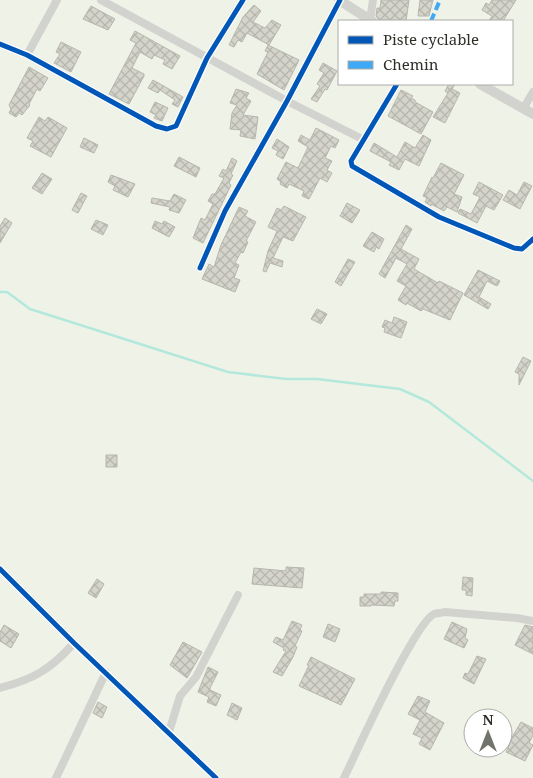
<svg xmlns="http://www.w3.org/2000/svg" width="533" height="778" font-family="'Noto Serif',serif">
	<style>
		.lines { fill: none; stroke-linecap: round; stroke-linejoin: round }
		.stream { stroke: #b4e8dc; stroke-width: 2.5 }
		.building { fill: url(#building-cross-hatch); stroke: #b6b6ad }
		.street { stroke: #d2d2cf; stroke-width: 8 }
		.secondary { stroke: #d2d2cf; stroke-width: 10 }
		.quiet { stroke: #3fa9f5; stroke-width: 4; stroke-dasharray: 8 4; stroke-linecap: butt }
		.cycleway-casing { stroke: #fff; stroke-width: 8 }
		.cycleway { stroke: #0057b8; stroke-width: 5 }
	</style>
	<defs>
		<pattern id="building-cross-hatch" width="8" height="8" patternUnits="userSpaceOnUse" patternTransform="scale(1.25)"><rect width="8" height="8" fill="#d4d4cb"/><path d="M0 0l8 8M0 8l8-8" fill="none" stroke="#b6b6ae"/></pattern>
	</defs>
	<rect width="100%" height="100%" fill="#eff3e7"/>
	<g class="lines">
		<!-- stream -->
		<path class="stream" d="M0,292H7L30,309L228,372L286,379H317L400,389L429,402L533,481"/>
	</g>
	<!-- building -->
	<path class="building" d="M381,0H409L406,21L379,20L376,16L377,8H380Z
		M420,0H433L429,16H418Z
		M492,0H516L503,21H489L492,16L482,10L486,3L489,5Z
		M254,5L261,11L253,22L265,28L272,20L281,25L269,45L247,33L242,42L238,40L234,47L229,45L243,17Z
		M91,6L115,19L108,30L83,19Z
		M135,31L180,56L172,69L163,64L165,60L154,55L152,59L140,52L132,68L144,74V76L129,104L109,94L136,43L130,40Z
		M61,42L81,52L71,72L54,63L60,54L56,52Z
		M268,45L299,60L284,90L257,74L268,52L265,51Z
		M323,63L337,71L327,90L325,89L317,102L311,99L320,86L317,84L324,73L319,70Z
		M29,67L48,78L40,91L37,89L29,104L30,105L22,115L19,113L16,117L9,113L11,109L9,105Z
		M153,80L183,97L178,107L172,104L175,100L160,90L158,93L148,88Z
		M449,84H455L452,89L460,93L445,123L433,117L448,93L445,91Z
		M236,89L249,93L246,98L251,101L243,115L258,117L255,139L240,136L241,130L230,129L232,113L237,105L230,103Z
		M401,90L413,96L411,98L415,100V102L433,112L421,134L388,116Z
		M155,102L168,108L162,121L154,118L156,115L150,112Z
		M39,117L45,121L48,117L67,128L51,157L30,146L33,141L27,138Z
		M316,128L339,140L335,148L331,146L325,158L332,161L327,170L332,173L327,182L320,178L309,199L302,196L304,191L289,184L287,188L280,184L281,182L277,179L286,162L298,168L308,147L298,141L301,135L310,140Z
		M423,135L431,140L419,166L405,159L399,170L389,165L391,162L370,151L374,143L397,157L405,142L415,148Z
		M84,138L98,145L94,153L80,147Z
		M277,139L289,147L283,159L276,155L278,151L272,148Z
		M179,157L200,168L196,177L174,166Z
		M232,158L237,161L231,174L233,175L229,183L231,185L203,243L193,238L201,218L205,220L213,204L208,201L212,194H215L224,178L219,176L223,169L226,171Z
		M441,163L464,175L454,194L462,197L457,212L447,207L444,211L431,204V206L425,202L427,198L423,196L432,177L433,178Z
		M42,173L52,179L42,194L32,188Z
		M111,175L135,184L128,197L113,190L115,186L108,182Z
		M479,182L503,195L494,210L486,206L477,223L458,213L460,209L471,214L480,197L473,194Z
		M524,182L532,186L520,209L503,200L509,190L517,195Z
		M81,193L87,196L78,213L72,210Z
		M174,194L186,200L179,213L169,210L170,207L151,203L152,198L170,201Z
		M347,203L360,210L352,223L340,216Z
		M284,206L306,217L293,241L283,237L273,258L283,261L282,267L270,263L266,272L263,271L268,251L277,231L268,227L277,208L281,210Z
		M239,207L248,211L245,216L256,222L246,241L248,242L243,253L241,252L235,263L239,265L234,278L240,280L235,292L202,279L209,264L214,267L221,245Z
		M5,218L12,223L0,243V226Z
		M96,220L108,225L103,235L91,229Z
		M155,221L162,224L164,221L175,227L169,237L152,228Z
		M406,225L412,229L401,249L419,259L414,269L438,283L439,281L463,293L450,320L423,309L421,311L407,303L406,305L398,300L406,286L397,281L407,264L396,258L385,278L379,274Z
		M372,232L384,239L379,249L376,247L374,252L363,246Z
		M348,259L355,262L341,286L335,282Z
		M478,270L500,281L497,286L487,281L479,297L491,304L488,309L464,295Z
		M317,309L327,314L321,324L311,319Z
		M394,317L407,322L401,338L384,332L385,328L382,327L385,320L392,323Z
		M523,357L531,361L519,385V374L515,372Z
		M106,455H117V467H106Z
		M286,567L304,568L302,588L252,584L254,568L286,571Z
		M463,577L473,578L472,596L466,595V590H462Z
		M97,579L104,584L96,598L88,593Z
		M381,592L398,593V601H395L394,606L371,605V606H360V597H364V594H381Z
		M292,621L302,625L300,630L302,631L295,646L297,647L293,657L282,676L273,672L286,651L283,650L284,648L273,642L276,637L283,640Z
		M452,622L467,629L465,638L468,640L464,648L444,639Z
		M328,624L340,629L335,642L323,637Z
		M4,625L19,634L11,648L0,641V632Z
		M525,625L533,627V654L515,645Z
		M183,642L202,652L187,678L170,665Z
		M477,656L486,659L474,684L463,678L465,673L468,674Z
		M311,657L355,679L341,705L299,686L309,665H307Z
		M208,667L218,672L210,688V690L221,695L216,706L207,702L209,697L198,692Z
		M418,696L430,701L425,712L444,723L430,750L419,744L422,738L413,734L420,720L408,714Z
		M98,702L107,707L102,718L93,713Z
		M232,703L242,708L237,720L227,715Z
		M521,722L533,728V735L529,743L533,745L525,761L506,752L512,739H511Z"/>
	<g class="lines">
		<!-- street -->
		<path class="street" d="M101,0L287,101L364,140
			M370,20L373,0
			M0,44L27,55L156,126L167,129L176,126L207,58L243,0
			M27,55L57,0
			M397,84L351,161L352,166L439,217L514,248L522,249L533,239
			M523,109L533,92
			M200,268L225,211L287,101L340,0
			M0,569L74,643L216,778
			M0,688C34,679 51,669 74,643
			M169,732L180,696L196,677L238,595
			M56,778L106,672
			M344,778C357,751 414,624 434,614C437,613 442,613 445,612L517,618L533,621"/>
		<!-- secondary -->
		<path class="secondary" d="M339,0L372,21
			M480,84L533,114"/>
		<!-- quiet -->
		<path class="quiet" d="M431,21L440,0"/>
		<!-- cycleway casing -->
		<g class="cycleway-casing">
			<path id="cycleway" d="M0,44L27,55L156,126L167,129L176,126L207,58L243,0
				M397,84L351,161L352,166L439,217L514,248L522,249L533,239
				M200,268L225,211L287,101L340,0
				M0,569L74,643L216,778"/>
		</g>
		<!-- cycleway -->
		<use href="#cycleway" class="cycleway"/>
	</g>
	<!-- legend -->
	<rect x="338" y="20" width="175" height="65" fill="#ffffff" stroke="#abaca9"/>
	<rect x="348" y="36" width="25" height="8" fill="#0057b8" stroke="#abaca9"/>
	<text x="383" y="45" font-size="15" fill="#2d3028">Piste cyclable</text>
	<rect x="348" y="61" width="25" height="8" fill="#3fa9f5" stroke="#abaca9"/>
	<text x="383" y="70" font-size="15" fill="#2d3028">Chemin</text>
	<!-- north arrow -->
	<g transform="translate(488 733)"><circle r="24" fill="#ffffff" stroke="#abaca9"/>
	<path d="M0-4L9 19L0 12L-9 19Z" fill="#71746b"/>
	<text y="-8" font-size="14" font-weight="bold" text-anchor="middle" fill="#2d3028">N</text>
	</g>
</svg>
